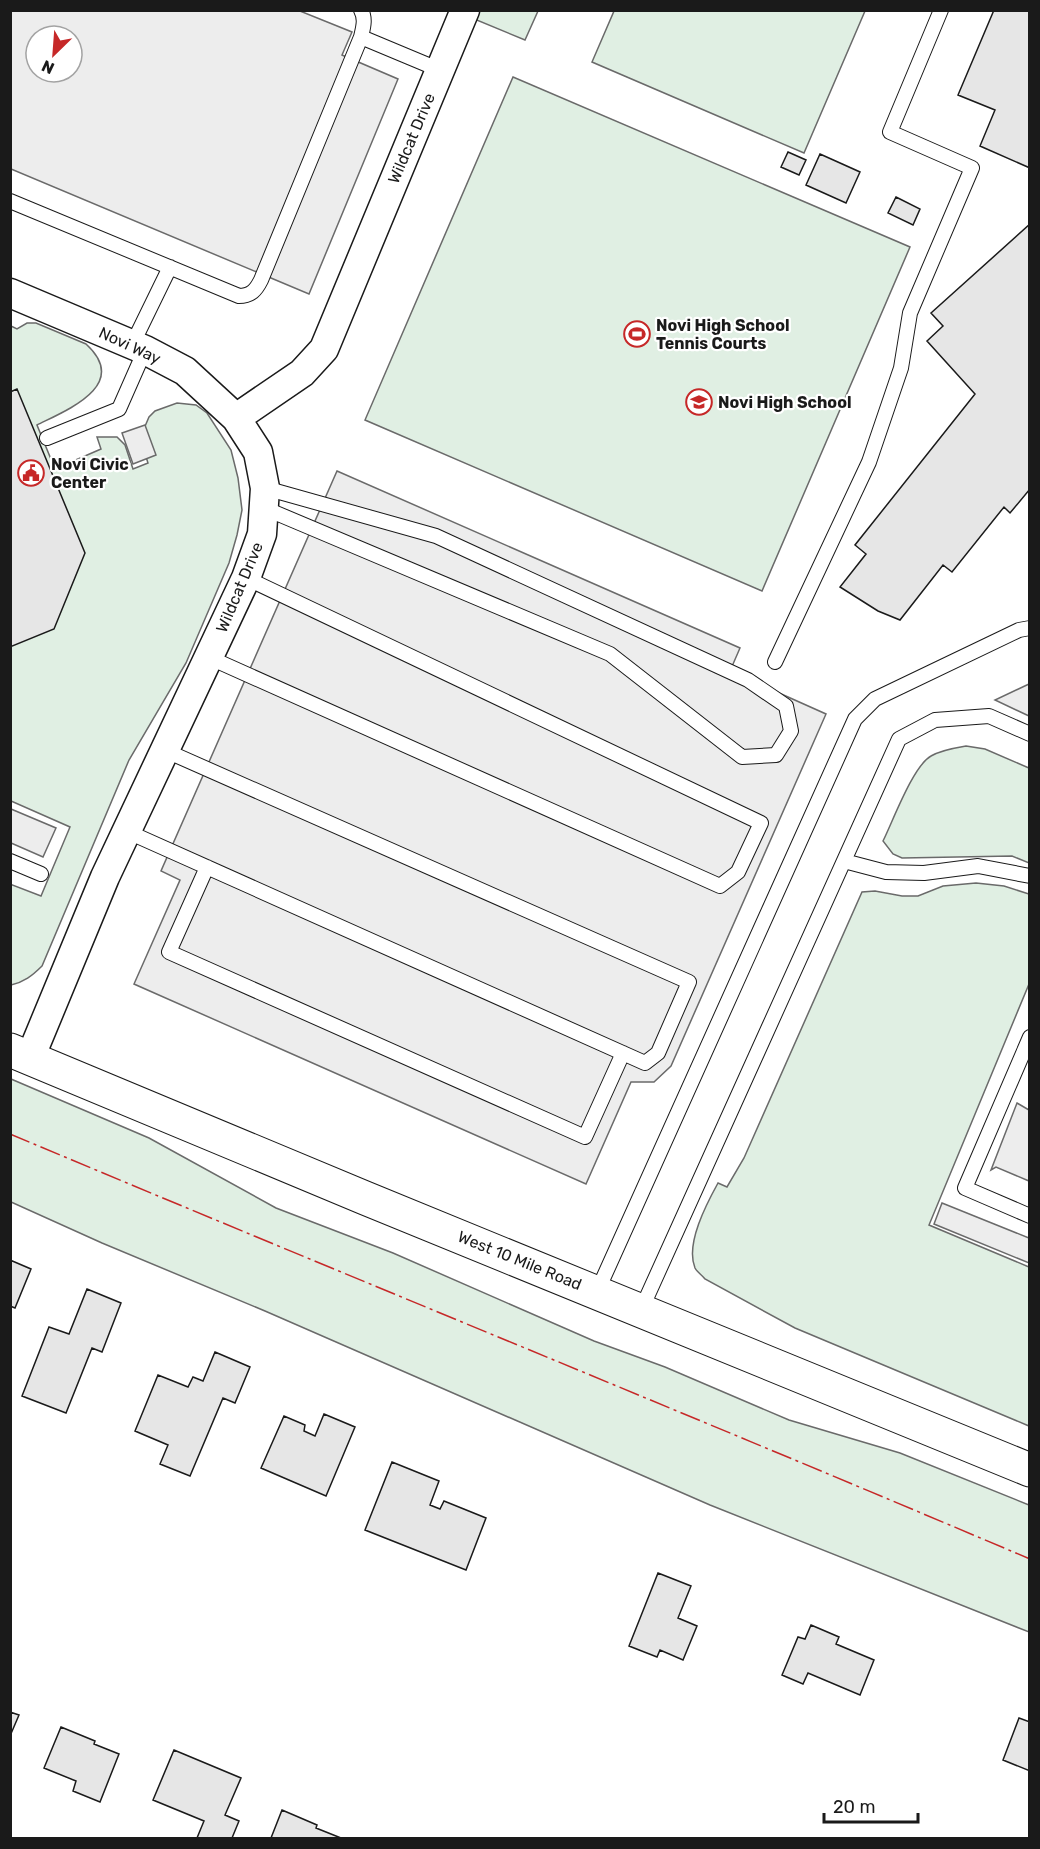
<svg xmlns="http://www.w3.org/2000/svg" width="1040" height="1849" font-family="Rubik,sans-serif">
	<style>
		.green { fill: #e0efe3; stroke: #6a6a6a; stroke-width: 1.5 }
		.parking { fill: #ededed; stroke: #6a6a6a; stroke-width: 1.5; fill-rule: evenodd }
		.building { fill: #e6e6e6; stroke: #1a1a1a; stroke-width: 1.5 }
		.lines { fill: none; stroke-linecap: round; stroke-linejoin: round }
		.service-casing { stroke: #1a1a1a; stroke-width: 16 }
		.minor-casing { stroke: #1a1a1a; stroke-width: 31 }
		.secondary-casing { stroke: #1a1a1a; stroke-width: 35 }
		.service { stroke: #fff; stroke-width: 14 }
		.minor { stroke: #fff; stroke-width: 28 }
		.secondary { stroke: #fff; stroke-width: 33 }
		.power { stroke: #c62828; stroke-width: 1.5; stroke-dasharray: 21 4.5 3 4.5; stroke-linecap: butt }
		.labels { text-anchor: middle; stroke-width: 4.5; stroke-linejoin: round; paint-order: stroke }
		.street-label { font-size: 16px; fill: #1a1a1a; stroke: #fff }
		.poi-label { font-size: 16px; font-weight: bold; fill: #1a1a1a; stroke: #fff; text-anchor: start }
	</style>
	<rect width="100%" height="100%" fill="#fff"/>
	<!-- green -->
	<path class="green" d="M455,11H538L525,40Z
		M614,11V10L865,11L804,153L592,62Z
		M513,77L910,247L762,591L365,420Z
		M27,323H36L86,344C131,385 67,410 37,425L55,469L101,449L97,437H117L125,445L133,469L148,463L140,438L149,417L155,411L177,403L196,405L207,413L231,450L238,478L242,510L237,535L229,563L186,663L129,760L42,966C32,976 24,982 11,985L10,884L41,896L70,827L11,801V326L17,329Z
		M966,746L985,749L1029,768V863L1012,856L902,858L893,854L883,841C893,821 913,766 931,756C941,750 954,748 966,746Z
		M976,883L1004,886L1029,894V984L929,1225L1029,1267V1426L795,1328L705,1279C702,1275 697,1272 695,1268C685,1244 707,1203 718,1183L727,1187L744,1158L862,892L875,891L902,896H918L943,886Z
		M11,1079L149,1138L276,1208L393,1253L594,1341L665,1367L789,1420L900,1453L1029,1505V1632L710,1505L265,1311L102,1243L11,1202Z"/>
	<!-- parking -->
	<path class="parking" d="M10,11H300L352,32L342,55L398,79L309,294L11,169ZM36,36H72V72H36Z
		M145,425L156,455L133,464L122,433Z
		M337,471L740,648L730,671L826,714L671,1066L654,1082H631L586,1184L134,984L180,880L161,871Z
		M1029,684V716L995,700Z
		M11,809L56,828L43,857L11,843Z
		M1017,1103L1029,1110V1181L996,1167L991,1170Z
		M942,1203L1029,1238V1263L934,1224Z"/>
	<!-- building -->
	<path class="building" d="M994,10H1030V168L980,146L995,110L958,95Z
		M788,152L806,160L799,175L781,167Z
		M820,154L860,172L846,203L806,185Z
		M896,197L920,209L913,225L888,213Z
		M1030,224V489L1010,513L1004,507L952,572L943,565L900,620L878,611L840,587L866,554L855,545L975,394L927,341L943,326L931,313Z
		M17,389L85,553L54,629L10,647V392Z
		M10,1260L31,1269L15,1308L10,1306Z
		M87,1289L121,1303L102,1352L92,1348L66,1413L22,1396L49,1327L69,1334Z
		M215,1352L250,1367L235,1403L223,1398L190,1476L160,1464L168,1445L135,1431L158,1375L188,1387L193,1377L203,1381Z
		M324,1414L355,1427L326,1496L261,1468L284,1416L305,1425L304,1431L315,1436Z
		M392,1462L439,1481L430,1505L440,1509L444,1501L486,1518L466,1570L365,1530Z
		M658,1573L691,1586L678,1618L697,1626L683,1660L660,1650L657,1657L629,1646Z
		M811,1625L839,1637L836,1644L874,1660L860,1695L808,1673L803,1684L782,1675L798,1637L805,1639Z
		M10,1712L19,1715L10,1736Z
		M1019,1718L1030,1722V1771L1003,1760Z
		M61,1727L95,1741L94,1744L119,1754L100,1802L73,1791L76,1781L44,1768Z
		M174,1750L241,1778L225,1815L239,1821L232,1838H197L204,1821L153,1800Z
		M282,1810L317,1825L316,1828L341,1838H271Z"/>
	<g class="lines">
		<!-- service casing -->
		<g class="service-casing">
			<path id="service" d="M361,37L440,70
				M10,201L239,296C251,296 256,290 261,280L361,37C363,28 366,19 361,10
				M132,345L170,267
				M47,438L119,409L145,350
				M264,508L610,654L742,757L776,755L791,731L786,706L748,680L436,536L265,488
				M208,657L720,886L738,872L761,823L246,578
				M775,662L869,462L901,368L910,313L972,168L890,132L941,10
				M126,831L645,1063L658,1053L689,982L164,750
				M10,861L41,874
				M844,861L886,872L924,873L978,866L1030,876
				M207,867L169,952L585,1137L623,1053
				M1030,1037L965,1188L1030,1216
				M597,1292L855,719L875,699L1019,630L1030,628
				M641,1310L899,739L935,720L989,716L1030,734"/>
		</g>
		<!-- minor casing -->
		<g class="minor-casing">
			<path id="minor" d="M10,293L145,350L185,371L236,418L258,452L265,488L262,534L246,578L105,877L30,1058
				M236,418L302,373L324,349L465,10"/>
		</g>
		<!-- secondary casing -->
		<g class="secondary-casing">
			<path id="secondary" d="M10,1050L365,1198L1030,1470"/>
		</g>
		<!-- service -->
		<use href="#service" class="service"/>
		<!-- minor -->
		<use href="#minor" class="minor"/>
		<!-- secondary -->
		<use href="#secondary" class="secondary"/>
		<!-- power -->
		<path class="power" d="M10,1134C350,1277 691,1415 1030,1559"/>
	</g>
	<!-- icons -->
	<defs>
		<g id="stadium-ring" transform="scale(1.35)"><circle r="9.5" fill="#fff" stroke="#c62828" stroke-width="1.5"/><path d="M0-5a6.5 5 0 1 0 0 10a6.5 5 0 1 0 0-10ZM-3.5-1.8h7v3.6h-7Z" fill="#c62828"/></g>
		<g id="school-ring" transform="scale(1.35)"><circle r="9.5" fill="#fff" stroke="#c62828" stroke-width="1.5"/><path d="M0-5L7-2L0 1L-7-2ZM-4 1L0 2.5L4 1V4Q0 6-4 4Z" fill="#c62828"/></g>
		<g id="civic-ring" transform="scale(1.35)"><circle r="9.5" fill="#fff" stroke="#c62828" stroke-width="1.5"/><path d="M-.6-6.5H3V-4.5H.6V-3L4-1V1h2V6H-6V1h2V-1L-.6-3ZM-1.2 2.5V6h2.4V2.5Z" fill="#c62828"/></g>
	</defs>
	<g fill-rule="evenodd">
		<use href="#stadium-ring" x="637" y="334"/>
		<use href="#school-ring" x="699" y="402"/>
		<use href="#civic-ring" x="31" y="473"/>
	</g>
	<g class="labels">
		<!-- street labels -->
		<g class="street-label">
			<text transform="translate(411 138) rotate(-67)" y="6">Wildcat Drive</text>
			<text transform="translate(130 345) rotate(25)" y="6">Novi Way</text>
			<text transform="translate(239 587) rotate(-67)" y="6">Wildcat Drive</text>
			<text transform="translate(520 1260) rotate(22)" y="6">West 10 Mile Road</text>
		</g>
		<!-- poi labels -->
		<g class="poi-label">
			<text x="656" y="331">Novi High School<tspan x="656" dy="18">Tennis Courts</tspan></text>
			<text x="718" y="408">Novi High School</text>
			<text x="51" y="470">Novi Civic<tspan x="51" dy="18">Center</tspan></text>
		</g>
	</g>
	<!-- border -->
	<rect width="1040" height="1849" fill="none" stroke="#1a1a1a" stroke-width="24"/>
	<!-- north arrow -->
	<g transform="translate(54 54) rotate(205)"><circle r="28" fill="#ffffff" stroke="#a3a3a3" stroke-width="1.5"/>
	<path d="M0-4.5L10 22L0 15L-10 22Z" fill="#c62828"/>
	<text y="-9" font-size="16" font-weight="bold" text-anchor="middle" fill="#1a1a1a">N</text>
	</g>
	<!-- scale -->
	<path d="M824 1813v9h94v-9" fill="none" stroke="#1a1a1a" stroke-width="3"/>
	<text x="833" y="1813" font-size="18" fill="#1a1a1a" stroke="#ffffff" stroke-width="4.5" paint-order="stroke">20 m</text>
</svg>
